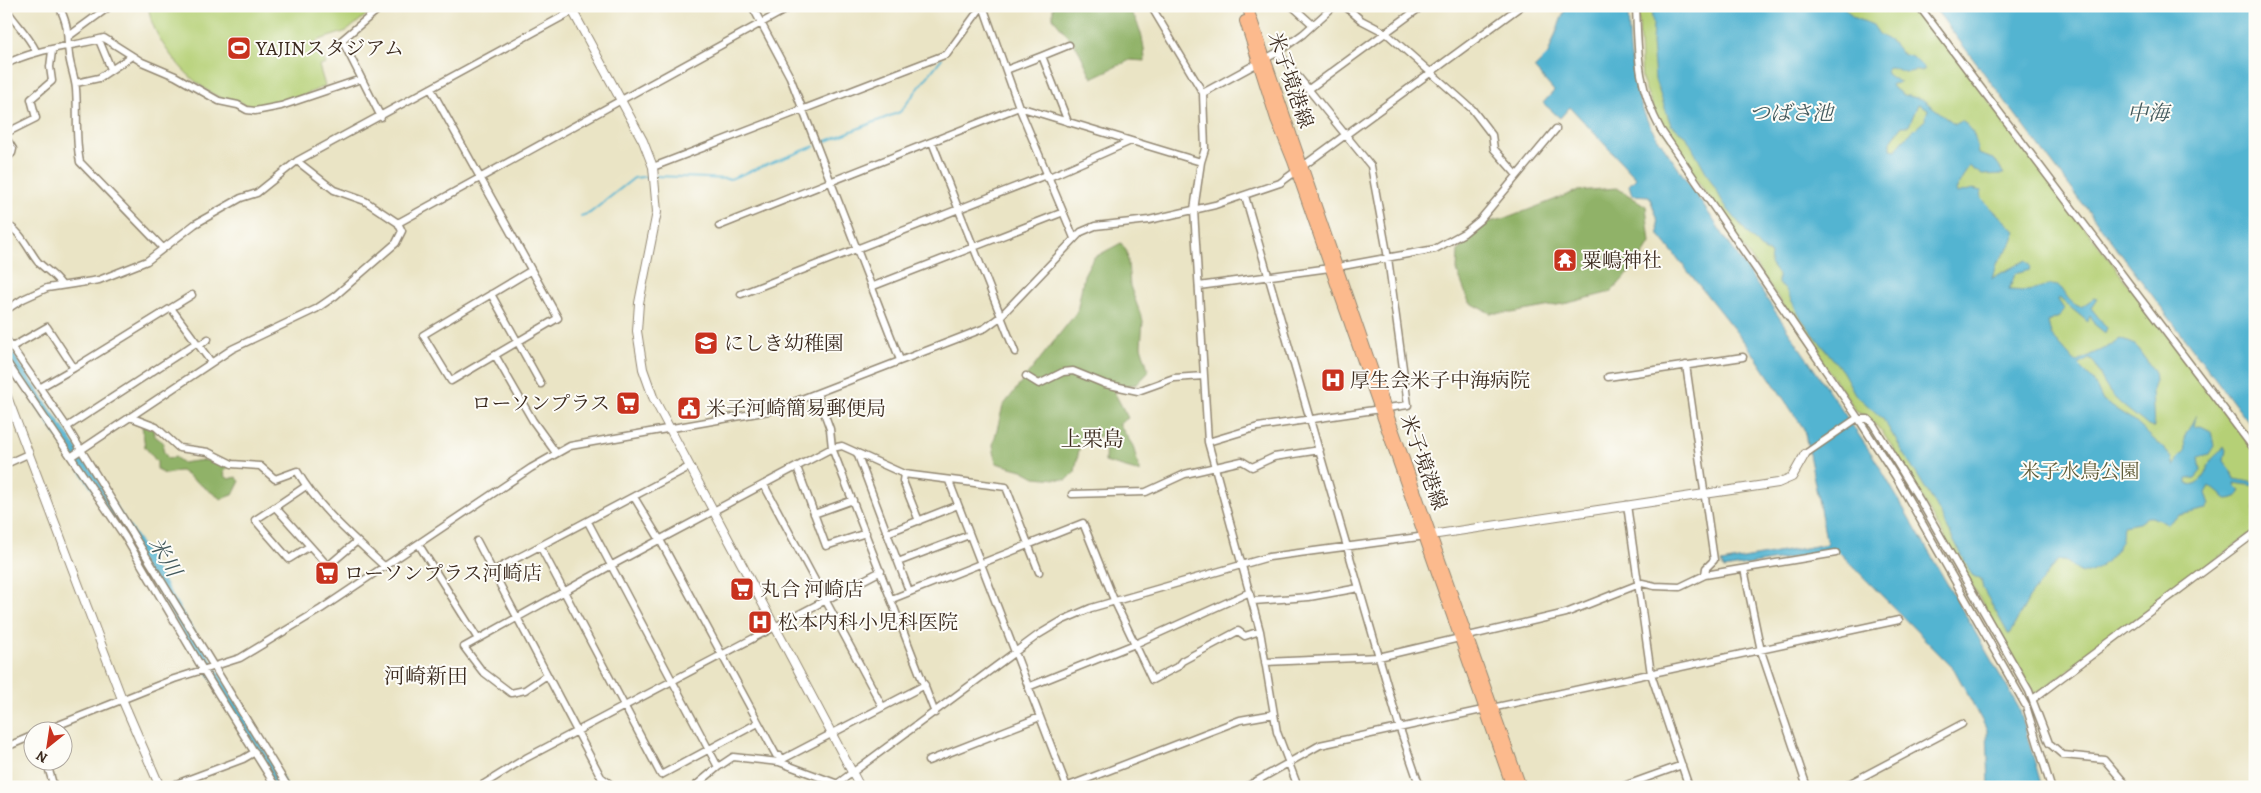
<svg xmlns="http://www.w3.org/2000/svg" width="2261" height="793" font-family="Alegreya,'Noto Serif JP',serif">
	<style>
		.green { fill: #b5d076; stroke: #787d4a }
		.forest { fill: #90b267; stroke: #666e42 }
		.water { fill: #52b4d1; stroke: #466f78; fill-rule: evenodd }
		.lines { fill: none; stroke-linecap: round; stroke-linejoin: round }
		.stream { stroke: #52b4d1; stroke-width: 2 }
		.river { stroke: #52b4d1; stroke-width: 11 }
		.minor-casing { stroke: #928772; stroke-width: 9 }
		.tertiary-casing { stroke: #928772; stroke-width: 10 }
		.primary-casing { stroke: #928772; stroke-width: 12 }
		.minor { stroke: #fff; stroke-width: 6 }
		.tertiary { stroke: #fff; stroke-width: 8 }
		.primary { stroke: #fcba8d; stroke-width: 10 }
		.labels { text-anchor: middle; stroke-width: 4; stroke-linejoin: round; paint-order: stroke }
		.poi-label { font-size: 20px; fill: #3b2a1e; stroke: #fdfcf7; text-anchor: start }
		.street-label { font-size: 20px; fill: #3b2a1e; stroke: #fdfcf7 }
		.park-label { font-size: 20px; fill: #605c38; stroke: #fdfcf7 }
		.water-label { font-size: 21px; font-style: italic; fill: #435a5d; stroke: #fdfcf7 }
		.neighbourhood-label { font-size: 21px; fill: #3b2a1e; stroke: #fdfcf7 }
	</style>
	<rect width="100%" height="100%" fill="#fdfcf7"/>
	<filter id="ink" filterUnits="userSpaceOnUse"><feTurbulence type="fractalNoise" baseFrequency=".02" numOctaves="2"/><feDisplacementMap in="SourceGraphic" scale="10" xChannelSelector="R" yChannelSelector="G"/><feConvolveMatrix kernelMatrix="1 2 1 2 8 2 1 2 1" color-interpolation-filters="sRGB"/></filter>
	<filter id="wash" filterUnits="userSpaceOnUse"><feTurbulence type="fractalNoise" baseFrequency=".0096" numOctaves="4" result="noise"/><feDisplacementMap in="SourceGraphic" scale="20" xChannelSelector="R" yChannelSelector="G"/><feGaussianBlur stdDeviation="1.12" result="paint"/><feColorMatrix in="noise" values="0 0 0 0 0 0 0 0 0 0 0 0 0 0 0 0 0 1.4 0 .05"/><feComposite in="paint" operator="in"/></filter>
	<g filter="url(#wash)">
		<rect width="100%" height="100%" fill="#eae4c5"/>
		<!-- green -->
		<path class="green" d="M149,6H377L347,31L316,41L326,64L319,66L325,86C305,95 277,107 255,108C248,108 244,103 238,101C232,99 225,100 219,97C192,86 148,36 149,6Z
			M1638,6H1917L2255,452V530L2035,695L1896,453C1885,436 1876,420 1857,412L1661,128L1642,80Z"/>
		<!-- forest -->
		<path class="forest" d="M1053,6H1127C1140,23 1144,40 1145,61L1130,60L1092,78L1077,47L1053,18Z
			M1617,188L1646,206L1650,243L1638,263L1611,292L1568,303L1512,313H1490L1469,302L1457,271L1458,251L1477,225L1510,217L1577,191Z
			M1121,243L1127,252L1130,286L1143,321L1141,346L1149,372L1137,384L1112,388L1128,418L1119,424L1133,446L1140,472L1105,462L1106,436L1081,438L1075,472L1067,480L1035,477L1022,470L996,463L993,445L1003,406L1077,312L1084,275L1093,258Z
			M142,426L153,429L155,436L164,443L163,450L168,459L175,457L183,463C200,460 214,458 229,466L224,472L225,476L229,479L236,477L240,481L233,495L221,499L181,471C170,471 166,478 157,469V462L145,447Z"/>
		<!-- water -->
		<path class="water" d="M1566,6H1628C1629,49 1631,89 1651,128L1875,459L2019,708L2042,787H1989L1987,730L1954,669L1837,550L1724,569L1721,563L1827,544L1804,429L1753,353L1659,235L1657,217L1649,196L1632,195L1629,185L1636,178L1570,107L1560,118L1543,103L1554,91L1534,68L1548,54Z
			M1650,6H1769L1775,10L1786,6H1843L1853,17L1873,25L1879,34L1894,44L1902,54L1913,57L1925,69L1921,72C1914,69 1912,73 1905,72C1898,71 1894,65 1886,68L1887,74L1900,83L1892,84L1891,86L1903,95L1922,99L1955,124L1961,121C1975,128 1976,141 1978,154L1994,159L2004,174L1982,175L1969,166L1956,190L1957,193L1973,189L1981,191L1982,199L2016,232L2010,246L1996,264L1992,278L2026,260L2031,266L2030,270L2015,274L2009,290C2016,290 2027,292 2032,290C2040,288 2055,281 2062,289C2067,296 2070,304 2081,307L2094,298L2097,299L2091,308L2107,328L2105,333L2094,324L2090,315L2088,322L2059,298L2058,300L2064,309L2059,317L2048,322L2051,335L2076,363C2088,354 2112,347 2120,339L2135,345L2154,371L2155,381L2152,390L2154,428L2148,426C2135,414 2114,402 2105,385C2099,376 2099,364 2089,359L2078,365L2093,380L2103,401L2133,420L2164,449L2172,458L2174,467L2177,459L2185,451L2184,438L2196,415L2194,427L2201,426L2211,431L2214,446L2209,454L2199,457L2201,471L2195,478L2187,479V484C2204,488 2205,468 2213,458C2217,454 2221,452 2224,446L2226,450L2224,461L2232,471L2235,479L2255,483V486L2235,483L2236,487L2241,490C2238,498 2233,499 2226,499L2210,486L2206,493L2210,504L2207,509L2180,515L2167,524L2152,517H2147L2139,523L2123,526C2122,531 2123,537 2121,541C2116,553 2097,575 2083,573C2075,571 2071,564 2064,560H2058L2029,598L2009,635L1983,589L1981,580L1972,575L1935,504L1883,419L1855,394L1843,372L1800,317L1786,290L1778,284V275L1770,264L1771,254L1760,248L1725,206L1686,136L1671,125L1655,80L1652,43L1653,24ZM1918,104L1928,109L1925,120L1903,140L1896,150L1891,149V141L1902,126H1909Z
			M1933,6H2255V431Z"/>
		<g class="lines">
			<!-- stream -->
			<path class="stream" d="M819,144L900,112L942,58
				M656,176L730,179L815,146
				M581,216L590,213L634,178L651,176"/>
			<!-- river -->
			<path class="river" d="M6,352L134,542L282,787"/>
		</g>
	</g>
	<g filter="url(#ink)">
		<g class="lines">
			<!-- minor casing -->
			<g class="minor-casing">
				<path id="minor" d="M59,6C70,29 66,32 69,55C70,66 75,77 76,89C78,113 75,139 80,162L163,248
					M752,6L790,77L900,360
					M983,6L1019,107L1074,238
					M1151,6L1203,93L1205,149L1201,162L1194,210L1208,442L1260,631L1277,732L1298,787
					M1292,6L1312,24
					M1345,6L1361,20L1386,33L1472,109L1492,135L1494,149L1516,174
					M1636,6C1638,54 1637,86 1661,130L1858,418L1896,477L2026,706L2051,787
					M1919,6L2255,450
					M6,9C16,24 28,35 36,51
					M69,36L110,6
					M99,40L111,69
					M1278,52L1303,34L1334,6
					M1042,56L1069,45
					M6,64C37,48 71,47 104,38L142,62L175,76L219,101L238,105L247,110L255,111L281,106L361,79
					M1006,70L1042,56L1068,122
					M76,83L99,78L132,56
					M431,89L558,318L451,381L423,335L530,271
					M1309,89L1422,6
					M1203,93L1278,52L1371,166L1388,258L1408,405L1258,427L1208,442
					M381,117L342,40L382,6
					M6,135L8,132L36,118L31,99L52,81L50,67L52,51
					M6,138L13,149L12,153L6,159
					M932,142L1015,352
					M297,161L334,190L365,201L398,223
					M653,167L947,54L982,6
					M1047,178L1131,141
					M1245,196L1400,729L1420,787
					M6,225C20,229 29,251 38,262C46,270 54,274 61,284
					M719,226L1019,107L1201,162
					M1199,286L1337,267L1435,249L1464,233L1480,220L1556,129
					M871,287L1061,213
					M491,294L541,384
					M741,294L1046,175
					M171,308L192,295
					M6,310L23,299L47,288L99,280L147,261L195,224L241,198L257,193L297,161L582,6
					M6,339L67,427L288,787
					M199,346L208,339
					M12,347L47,327L74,368L41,387
					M495,355L533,421L556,453
					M6,361L125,537L202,668L276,787
					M1686,365L1714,560L1706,568L1705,575
					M74,368L171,308L211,362
					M1026,376L1039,384L1063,372L1073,371L1105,384L1138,391L1174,378L1204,376
					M1608,377L1743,357
					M817,393L830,429L832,448L935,713
					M130,417L156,427L179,448L208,452L232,464L260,466L275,479L297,471C319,509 353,537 385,567
					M67,427L196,343
					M857,453L887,533L958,505
					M1805,454L1856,419H1868L1873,424L1921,502L2029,691L2049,743L2063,755L2104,759L2128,787
					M72,456L232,349L316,309L335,296L396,243L402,231L398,223L792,6
					M6,464L28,454
					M797,467L826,546L866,533
					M904,474L903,481L919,521
					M949,481L1067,787
					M764,485L882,706
					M306,486L275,507L328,566L356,542
					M1072,494L1146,492L1185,474L1242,461L1252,467L1274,457L1320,450
					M634,497L660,540L776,755L785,758L925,685
					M1627,505L1651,674L1689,787
					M275,507L255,520L289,559L310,546
					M814,514L853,500
					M588,522L718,767L694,787
					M887,533L909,591
					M477,541L601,777L614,787
					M419,545L478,639
					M540,546L661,775L758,723
					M898,562L969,535
					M1744,569L1761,651L1807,787
					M493,571L689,467
					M1250,592L1135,644L1152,680L1177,667L1182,661L1238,631L1245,636L1260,631
					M892,599L1083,523L1114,600L1135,644L1028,687
					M1253,601L1309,597L1359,588
					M1265,662L1379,657L1566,613L1642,583L1655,586L1680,587L1705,575L1836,553
					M547,675L525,690L511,693L482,671L464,647L612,565L832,448L842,446L904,474L1006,487L1039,572
					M2033,699L2255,533
					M46,730L174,679L240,658L321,609L531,468L570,446L769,411L799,400L985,328L1000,317L1081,232L1095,226L1149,220L1215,205L1280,183L1521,6
					M6,747L32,736
					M46,760L53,784L48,787
					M928,761L1040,717
					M779,762L838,784
					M718,767L733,757L779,762L780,756
					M168,787L243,759L255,752
					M479,787L526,758L881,571
					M833,787L1038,635L1063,620L1091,608L1269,557L1426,536
					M1066,787L1240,720L1274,714
					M1246,787L1320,745L1899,620
					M1621,787L1682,765
					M1843,787L1962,724"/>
			</g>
			<!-- tertiary casing -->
			<g class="tertiary-casing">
				<path id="tertiary" d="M570,6L643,141L653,167L657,212L639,303L637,331L643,369L653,397L860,787
					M6,394L122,699L160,787
					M1431,535L1778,483L1792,477L1805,454"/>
			</g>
			<!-- primary casing -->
			<g class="primary-casing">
				<path id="primary" d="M1247,6L1386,409L1521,787
					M1245,21L1276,119L1293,161L1512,787"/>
			</g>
			<!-- minor -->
			<use href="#minor" class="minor"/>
			<!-- tertiary -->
			<use href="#tertiary" class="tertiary"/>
			<!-- primary -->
			<use href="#primary" class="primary"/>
		</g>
	</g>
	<!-- icons -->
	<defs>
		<g id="stadium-square" transform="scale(1.25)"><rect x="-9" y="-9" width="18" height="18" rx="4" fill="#c8321e" stroke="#fdfcf7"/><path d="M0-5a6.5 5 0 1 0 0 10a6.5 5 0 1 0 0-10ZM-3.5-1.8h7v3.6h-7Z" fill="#fff"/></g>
		<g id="temple-square" transform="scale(1.25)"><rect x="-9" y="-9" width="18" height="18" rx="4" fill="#c8321e" stroke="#fdfcf7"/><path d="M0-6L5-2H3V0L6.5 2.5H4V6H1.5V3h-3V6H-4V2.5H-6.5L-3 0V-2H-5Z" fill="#fff"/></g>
		<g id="school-square" transform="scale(1.25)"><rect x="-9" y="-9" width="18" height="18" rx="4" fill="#c8321e" stroke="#fdfcf7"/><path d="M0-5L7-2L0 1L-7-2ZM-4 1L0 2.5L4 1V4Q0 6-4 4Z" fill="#fff"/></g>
		<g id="hospital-square" transform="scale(1.25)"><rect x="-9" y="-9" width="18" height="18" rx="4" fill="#c8321e" stroke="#fdfcf7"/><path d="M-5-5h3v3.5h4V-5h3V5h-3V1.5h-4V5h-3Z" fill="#fff"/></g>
		<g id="supermarket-square" transform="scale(1.25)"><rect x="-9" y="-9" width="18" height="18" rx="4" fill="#c8321e" stroke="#fdfcf7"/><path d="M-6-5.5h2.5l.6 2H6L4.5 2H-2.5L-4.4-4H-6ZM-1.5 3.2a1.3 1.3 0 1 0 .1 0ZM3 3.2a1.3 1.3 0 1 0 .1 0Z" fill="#fff"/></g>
		<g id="civic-square" transform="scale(1.25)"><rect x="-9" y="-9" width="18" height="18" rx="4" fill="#c8321e" stroke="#fdfcf7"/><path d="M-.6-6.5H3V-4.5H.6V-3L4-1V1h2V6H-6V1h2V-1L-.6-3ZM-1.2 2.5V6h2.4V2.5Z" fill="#fff"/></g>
	</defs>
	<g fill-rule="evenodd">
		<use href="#stadium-square" x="239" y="48"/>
		<use href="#temple-square" x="1565" y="260"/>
		<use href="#school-square" x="706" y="343"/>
		<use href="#hospital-square" x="1333" y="380"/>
		<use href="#supermarket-square" x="628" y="403"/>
		<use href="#civic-square" x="689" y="408"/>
		<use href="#supermarket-square" x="327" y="573"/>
		<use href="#supermarket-square" x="742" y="589"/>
		<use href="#hospital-square" x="760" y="622"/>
	</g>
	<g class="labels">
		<!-- poi labels -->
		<g class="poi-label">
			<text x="256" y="55">YAJINスタジアム</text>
			<text x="1582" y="267">粟嶋神社</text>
			<text x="724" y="350">にしき幼稚園</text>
			<text x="1350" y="387">厚生会米子中海病院</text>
			<text x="610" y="410" text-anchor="end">ローソンプラス</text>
			<text x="706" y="415">米子河崎簡易郵便局</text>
			<text x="344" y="580">ローソンプラス河崎店</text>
			<text x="760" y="596">丸合 河崎店</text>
			<text x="778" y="629">松本内科小児科医院</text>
		</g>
		<!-- street labels -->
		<g class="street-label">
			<text transform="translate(1291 80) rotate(71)" y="7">米子境港線</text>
			<text transform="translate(1424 462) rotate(70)" y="7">米子境港線</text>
		</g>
		<!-- park labels -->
		<g class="park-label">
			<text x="2080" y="478">米子水鳥公園</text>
		</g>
		<!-- water labels -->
		<g class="water-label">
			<text x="1791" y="120">つばさ池</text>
			<text x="2148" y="120">中海</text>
			<text transform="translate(165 557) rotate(59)" y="7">米川</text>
		</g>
		<!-- neighbourhood labels -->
		<g class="neighbourhood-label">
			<text x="1092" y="446">上栗島</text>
			<text x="426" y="683">河崎新田</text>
		</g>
	</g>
	<!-- margin -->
	<rect width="2261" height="793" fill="none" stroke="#fdfcf7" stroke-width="25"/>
	<!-- north arrow -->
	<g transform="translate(48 746) rotate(210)"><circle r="24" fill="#fdfcf7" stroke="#afa8a0"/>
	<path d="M0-4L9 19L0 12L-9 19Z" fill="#c8321e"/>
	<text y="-8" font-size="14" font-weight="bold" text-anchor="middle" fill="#3b2a1e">N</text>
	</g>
</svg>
